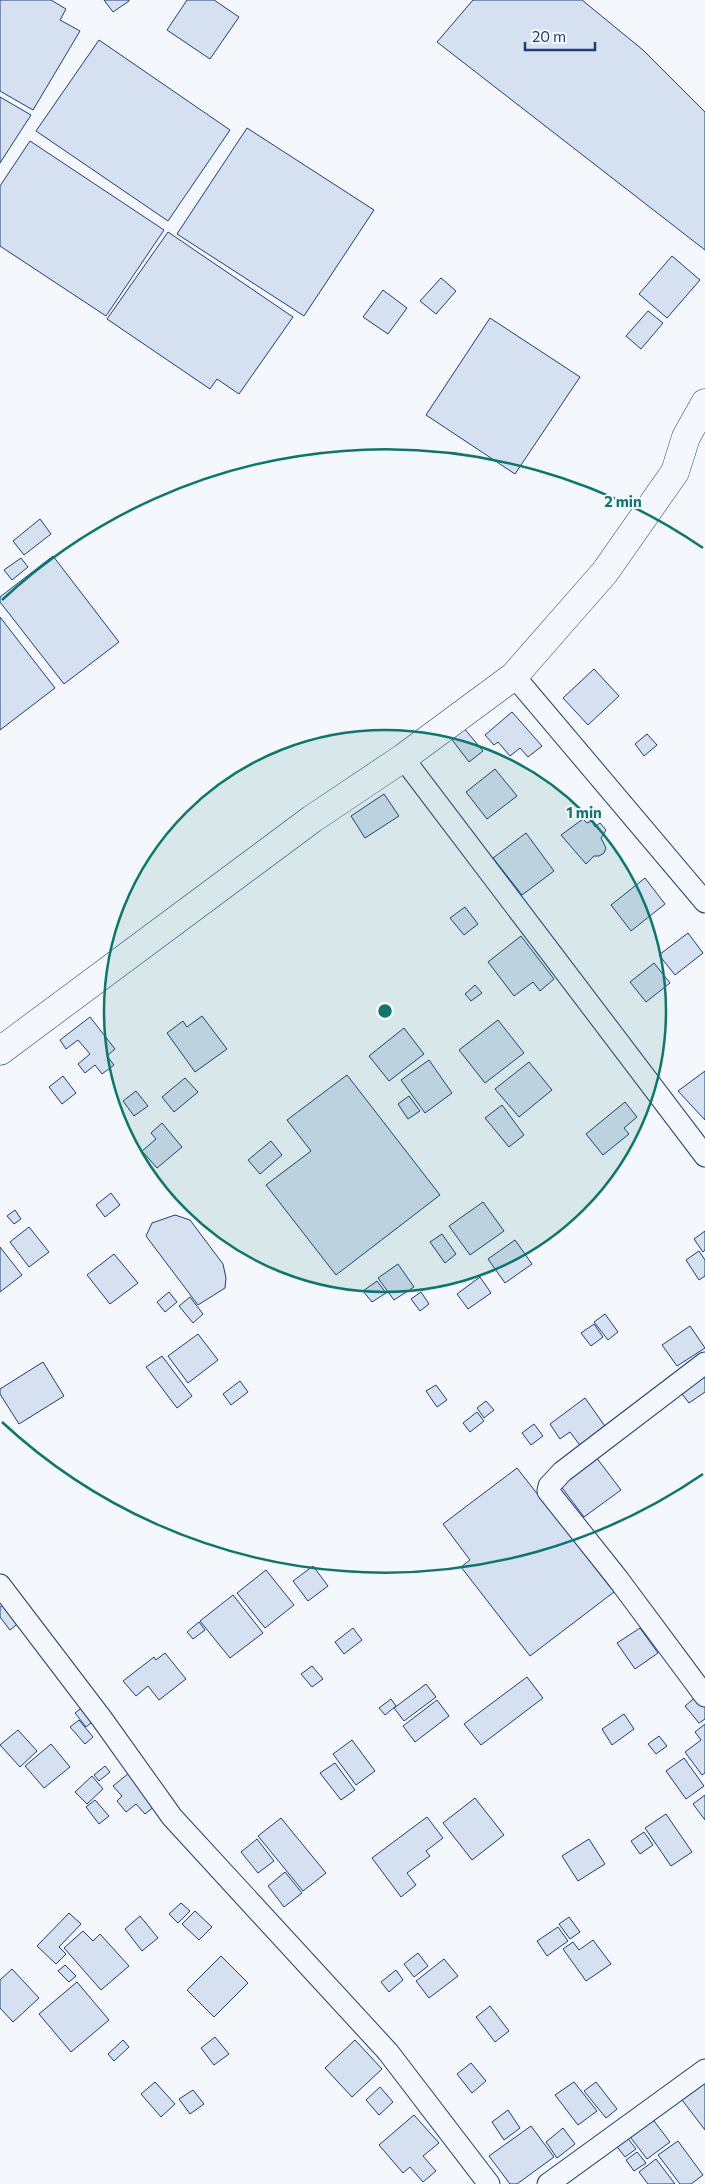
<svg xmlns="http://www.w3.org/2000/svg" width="705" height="2184" font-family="Commissioner,sans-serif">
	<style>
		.building { fill: #d5e0f0; stroke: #1d3f73 }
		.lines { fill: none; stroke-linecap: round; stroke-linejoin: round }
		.street-casing { stroke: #1d3f73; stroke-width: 23 }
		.secondary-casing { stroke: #1d3f73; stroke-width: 29 }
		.street { stroke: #f4f7fb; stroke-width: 21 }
		.secondary { stroke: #f4f7fb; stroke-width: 28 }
		.ring { fill: none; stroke: #0f766e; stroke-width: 2.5 }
		.centre { fill: #0f766e; stroke: #f4f7fb; stroke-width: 2.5 }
		.ring-label { font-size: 15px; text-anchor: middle; font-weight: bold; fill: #0f766e; stroke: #f4f7fb; stroke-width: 4; stroke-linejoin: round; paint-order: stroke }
	</style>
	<rect width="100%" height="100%" fill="#f4f7fb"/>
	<!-- building -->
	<path class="building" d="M0,0H51L66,9L60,20L80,31L33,110L0,91Z
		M104,0H129V1L113,12Z
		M187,0H214L239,17L210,59L167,30Z
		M473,0H582L643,50L705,112V250L437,42Z
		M99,40L230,130L168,221L36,131Z
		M0,97L31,115L0,163Z
		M247,128L374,210L304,316L177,234Z
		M30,141L164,230L106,316L0,246V186Z
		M168,232L293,317L239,394L217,379L210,389L107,319Z
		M672,256L700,280L667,318L639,294Z
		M441,278L456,291L436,314L420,301Z
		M383,290L407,308L388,334L363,317Z
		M648,311L663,323L641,349L626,336Z
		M490,318L580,377L515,474L426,415Z
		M40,519L51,534L24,555L13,541Z
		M53,556L119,642L64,684L0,602V597Z
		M21,558L28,567L12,580L4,570Z
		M0,617L55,688L0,730Z
		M594,669L619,696L588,725L563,698Z
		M512,712L542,746L528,757L520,748L510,756L498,742L494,745L485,735Z
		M463,727L483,751L469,762L450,737Z
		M647,734L657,745L644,756L635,744Z
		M495,769L517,796L487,819L466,792Z
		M384,794L399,816L365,838L351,816Z
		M583,819L587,823L592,821L595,827L600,823L606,830L601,838L606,848L604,853L599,856H594L586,864L561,835Z
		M526,833L554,871L522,895L493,858Z
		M645,878L665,904L631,931L611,905Z
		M465,907L478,924L464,935L450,918Z
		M688,933L703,953L675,975L659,955Z
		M521,936L554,979L540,991L533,982L514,996L488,962Z
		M654,963L670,983L646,1002L630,982Z
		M475,985L482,993L471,1001L465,994Z
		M202,1016L227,1049L195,1072L167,1033L183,1021L187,1027Z
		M90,1017L115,1049L107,1056L114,1065L102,1074L95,1065L85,1073L78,1064L90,1054L78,1040L66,1049L60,1040Z
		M498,1020L524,1053L485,1083L459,1050Z
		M404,1028L424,1054L389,1081L369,1056Z
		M429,1060L452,1093L425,1113L401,1080Z
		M529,1062L552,1090L519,1117L495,1089Z
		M705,1071V1120L678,1091Z
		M347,1075L440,1195L336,1275L266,1185L311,1151L287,1120Z
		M63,1076L76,1093L62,1104L49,1087Z
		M185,1078L198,1092L174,1112L162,1097Z
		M136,1091L148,1106L134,1116L123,1101Z
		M409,1096L420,1111L408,1119L398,1104Z
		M625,1102L637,1117L624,1128L629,1134L603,1155L586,1134Z
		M502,1105L524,1135L509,1147L485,1118Z
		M162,1123L182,1147L157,1168L142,1151L156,1139L151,1133Z
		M271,1141L282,1155L260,1174L248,1160Z
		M111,1193L120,1205L105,1217L96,1205Z
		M483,1202L504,1231L470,1255L449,1226Z
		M15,1210L21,1219L14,1224L7,1216Z
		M175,1215L190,1220L223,1264L226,1278L225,1288L198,1305L146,1236L152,1223Z
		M29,1227L49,1252L29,1267L10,1242Z
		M705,1231V1250L703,1252L694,1239Z
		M442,1234L456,1254L445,1263L430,1242Z
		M515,1240L532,1264L505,1283L488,1259Z
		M0,1247L22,1275L0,1292Z
		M699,1251L705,1260V1276L699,1280L686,1260Z
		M114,1254L138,1283L110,1304L87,1275Z
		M398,1264L414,1287L394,1300L378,1278Z
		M480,1277L491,1293L468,1309L457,1294Z
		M377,1281L386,1293L372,1302L363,1291Z
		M169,1292L177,1302L165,1312L157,1302Z
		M421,1292L429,1304L420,1311L411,1299Z
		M190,1297L203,1314L193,1323L179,1306Z
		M605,1314L618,1332L608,1340L594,1322Z
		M594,1324L603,1337L591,1346L581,1333Z
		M690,1326L705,1348L677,1366L662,1345Z
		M198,1334L218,1360L188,1383L168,1356Z
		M162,1356L192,1396L177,1408L146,1367Z
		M43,1362L64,1396L19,1424L0,1394V1389Z
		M705,1371V1392L689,1403L679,1390Z
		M240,1381L248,1392L231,1405L223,1394Z
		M436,1385L447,1400L437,1407L426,1391Z
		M585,1398L607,1429L582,1448L570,1432L560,1439L550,1424Z
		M486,1401L494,1410L484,1418L477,1408Z
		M477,1412L484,1421L470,1432L463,1423Z
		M534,1424L543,1436L531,1445L522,1433Z
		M596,1457L621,1490L584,1517L560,1485Z
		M517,1468L614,1592L530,1656L461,1567L470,1560L443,1524Z
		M313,1566L328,1586L308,1601L293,1581Z
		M266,1570L294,1605L265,1628L237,1593Z
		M233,1595L263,1633L230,1658L200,1621Z
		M6,1603L21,1621L10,1630L0,1617V1607Z
		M199,1622L205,1630L193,1639L187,1632Z
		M353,1628L362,1640L344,1654L335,1642Z
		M640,1628L658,1653L635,1669L617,1643Z
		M165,1653L186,1679L159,1700L148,1686L136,1696L123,1681L154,1657L156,1660Z
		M312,1666L323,1679L312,1687L301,1674Z
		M527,1677L543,1698L481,1745L464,1724Z
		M426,1684L436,1697L404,1721L394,1708Z
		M697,1696L705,1706V1719L699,1723L685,1706Z
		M391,1699L396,1706L385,1715L379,1708Z
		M437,1700L449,1716L415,1742L403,1726Z
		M84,1706L95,1720L86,1727L75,1713Z
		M624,1714L634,1729L612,1745L602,1729Z
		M79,1720L93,1737L85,1744L70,1727Z
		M705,1724V1773L702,1775L685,1752L701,1740L695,1732Z
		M18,1730L37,1751L20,1767L0,1745Z
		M659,1736L667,1746L656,1754L648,1744Z
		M352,1740L375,1771L356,1785L333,1754Z
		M51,1744L70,1767L44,1788L25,1766Z
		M684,1758L704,1786L686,1799L666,1771Z
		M335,1763L355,1790L341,1800L320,1773Z
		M105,1766L110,1772L99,1781L94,1775Z
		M129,1773L155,1806L145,1814L136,1804L126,1812L117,1801L122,1796L113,1786Z
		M92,1776L103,1789L87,1804L75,1792Z
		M705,1795V1820L693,1804Z
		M475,1798L504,1835L472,1860L443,1823Z
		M95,1800L109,1816L99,1824L86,1807Z
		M666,1814L692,1852L671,1866L645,1828Z
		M427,1817L443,1838L426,1851L430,1856L407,1873L416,1885L401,1897L372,1858Z
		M281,1818L326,1873L303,1891L258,1836Z
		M644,1832L653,1845L640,1854L631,1841Z
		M257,1839L274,1861L258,1873L241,1852Z
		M589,1839L605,1864L578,1881L562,1856Z
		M285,1872L302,1893L284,1907L268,1886Z
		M181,1903L190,1911L178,1923L169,1914Z
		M195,1911L212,1927L199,1940L182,1924Z
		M69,1913L81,1924L59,1947L66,1954L56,1964L37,1946Z
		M140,1916L158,1938L142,1951L125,1929Z
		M569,1917L580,1932L570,1939L559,1924Z
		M558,1927L568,1941L547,1956L537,1941Z
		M83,1931L93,1941L100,1934L129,1966L101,1990L64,1948Z
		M593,1940L611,1964L586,1981L563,1949L573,1942L579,1950Z
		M418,1953L428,1966L414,1977L404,1964Z
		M221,1956L248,1983L214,2017L187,1990Z
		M444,1959L458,1976L429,1998L416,1981Z
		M65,1965L76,1976L69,1982L58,1971Z
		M12,1969L39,1998L13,2022L0,2008V1980Z
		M396,1970L403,1980L389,1992L381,1982Z
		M77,1982L109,2020L71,2052L39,2014Z
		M490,2006L509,2031L495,2042L476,2017Z
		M215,2037L229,2054L214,2065L201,2048Z
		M123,2040L129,2047L114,2061L108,2054Z
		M355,2040L382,2069L352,2097L325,2068Z
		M471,2063L486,2081L472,2093L457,2074Z
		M705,2076V2130L679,2096Z
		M155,2082L175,2104L161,2117L141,2094Z
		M574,2082L597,2111L578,2125L555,2095Z
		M596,2082L617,2109L606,2118L584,2091Z
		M380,2087L393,2102L379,2115L366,2100Z
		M193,2090L204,2104L190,2114L179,2099Z
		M508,2110L520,2128L504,2140L492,2122Z
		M414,2115L439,2143L423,2156L436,2171L423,2182L410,2167L403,2173L379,2145Z
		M651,2117L670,2142L647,2159L628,2134Z
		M531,2126L554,2157L517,2184H510L489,2156Z
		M563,2128L575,2144L557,2158L546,2142Z
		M626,2136L636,2149L625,2157L615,2144Z
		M678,2141L703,2175L691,2184H680L658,2155Z
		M637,2152L646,2163L634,2171L626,2160Z
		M656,2159L675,2184H648L639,2172Z"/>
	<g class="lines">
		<!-- street casing -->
		<g class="street-casing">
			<path id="street" d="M514,676L705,902
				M403,758L705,1156
				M705,1363L562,1472L549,1486L548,1491L618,1579L705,1696
				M0,1585L102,1719L172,1817L388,2052L489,2184
				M548,2184L705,2070"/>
		</g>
		<!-- secondary casing -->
		<g class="secondary-casing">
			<path id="secondary" d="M0,1051L312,819L403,758L514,676L605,572L675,472L686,437L705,403"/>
		</g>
		<!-- street -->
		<use href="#street" class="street"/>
		<!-- secondary -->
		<use href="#secondary" class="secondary"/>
	</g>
	<!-- distance rings -->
	<circle cx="385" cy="1011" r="281" fill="#0f766e" fill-opacity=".12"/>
	<g class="ring">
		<circle cx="385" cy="1011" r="281"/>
		<path d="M703 1474A562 562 0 0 1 2 1422M2 600A562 562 0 0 1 703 548"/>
	</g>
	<circle cx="385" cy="1011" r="8" class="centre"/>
	<g class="ring-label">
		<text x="623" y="507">2 min</text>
		<text x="584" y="818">1 min</text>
	</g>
	<!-- scale -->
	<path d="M525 42v8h70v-8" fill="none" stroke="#1d3f73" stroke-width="2.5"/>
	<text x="532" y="42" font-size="15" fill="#1d3f73" stroke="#f4f7fb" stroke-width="4" paint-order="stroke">20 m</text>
</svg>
